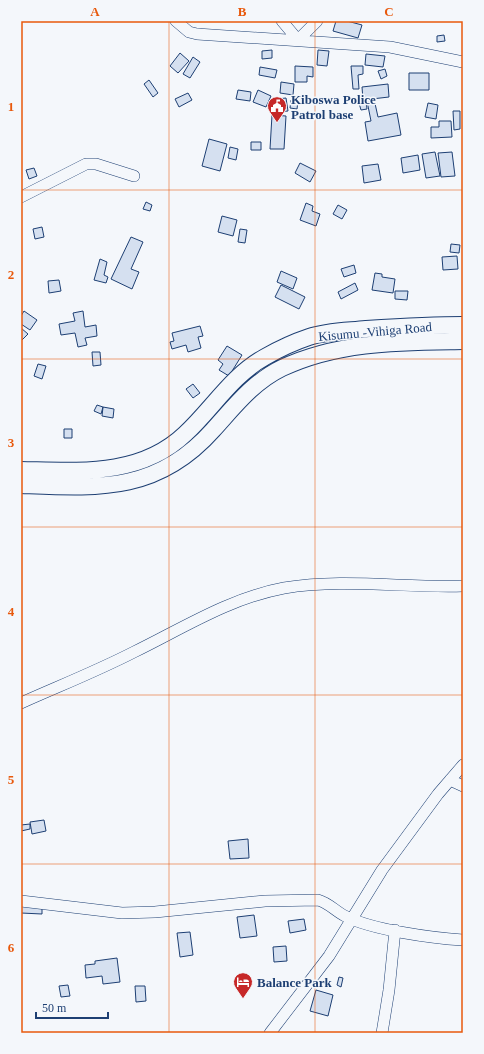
<svg xmlns="http://www.w3.org/2000/svg" width="484" height="1054" font-family="Georgia,serif">
	<style>
		.building { fill: #d5e0f0; stroke: #1d3f73 }
		.lines { fill: none; stroke-linecap: round; stroke-linejoin: round }
		.minor-casing { stroke: #1d3f73; stroke-width: 12 }
		.highway-casing { stroke: #1d3f73; stroke-width: 18 }
		.minor { stroke: #f4f7fb; stroke-width: 11 }
		.highway { stroke: #f4f7fb; stroke-width: 16 }
		.grid { fill: none; stroke: #e8590c; stroke-width: 1; stroke-opacity: 0.55 }
		.labels { text-anchor: middle; stroke-width: 3; stroke-linejoin: round; paint-order: stroke }
		.poi-label { font-size: 13px; font-weight: bold; fill: #1d3f73; stroke: #f4f7fb; text-anchor: start }
		.street-label { font-size: 13px; fill: #1d3f73; stroke: #f4f7fb }
		.neatline { fill: none; stroke: #e8590c; stroke-width: 1.5 }
		.grid-label { font-size: 13px; text-anchor: middle; font-weight: bold; fill: #e8590c }
	</style>
	<rect width="100%" height="100%" fill="#f4f7fb"/>
	<!-- building -->
	<path class="building" d="M336,21H347L362,25L358,38L333,31Z
		M444,35L445,41L437,42V36Z
		M272,50V58L262,59V51Z
		M318,50L329,51L327,66L317,65Z
		M180,53L189,61L178,73L170,66Z
		M366,54L385,56L383,67L365,65Z
		M193,57L200,62L190,78L183,74Z
		M295,66L313,67V77L307,76V82H295Z
		M351,66H363V74L358,75L359,89H353Z
		M260,67L277,70L275,78L259,75Z
		M385,69L387,76L381,79L378,71Z
		M409,73H429V90H409Z
		M149,80L158,93L153,97L144,84Z
		M281,82L294,84L293,95L280,93Z
		M388,84L389,97L363,100L362,87Z
		M238,90L251,92L250,101L236,99Z
		M258,90L271,96L266,107L253,102Z
		M188,93L192,100L179,107L175,99Z
		M286,98L288,111L278,112L277,99Z
		M374,99L378,117L397,113L401,135L368,141L365,122L371,121L367,101Z
		M291,100L298,101L297,109L290,108Z
		M366,101L367,109L361,110L359,103Z
		M428,103L438,105L436,119L425,117Z
		M453,111H460V129L454,130Z
		M272,115L286,116L284,149H270Z
		M439,121H451L452,137L431,138V127H439Z
		M209,139L227,144L220,171L202,166Z
		M251,142H261V150H251Z
		M230,147L238,149L236,160L228,158Z
		M435,152L440,176L426,178L422,154Z
		M452,152L455,176L441,177L438,153Z
		M418,155L420,170L403,173L401,158Z
		M300,163L316,171L310,182L295,173Z
		M378,164L381,180L364,183L362,166Z
		M34,168L37,176L29,179L26,170Z
		M146,202L152,205L150,211L143,209Z
		M306,203L313,206L312,211L320,214L316,226L300,220Z
		M338,205L347,210L342,219L333,214Z
		M222,216L237,220L233,236L218,232Z
		M42,227L44,237L35,239L33,229Z
		M240,229L247,230L245,243L238,242Z
		M131,237L143,242L131,269L139,272L132,289L111,279Z
		M451,244L460,245L459,253L450,252Z
		M457,256L458,269L443,270L442,257Z
		M100,259L107,262L104,275L108,277L106,283L94,280Z
		M354,265L356,273L344,277L341,269Z
		M281,271L297,278L293,289L277,282Z
		M375,273L382,274V277L395,279L393,293L372,290Z
		M59,280L61,291L49,293L48,281Z
		M355,283L358,290L341,299L338,292Z
		M281,285L305,297L299,309L275,297Z
		M395,291H408L407,300L395,299Z
		M24,311L37,320L30,330L21,324V316Z
		M83,311L85,327L96,325L97,336L85,338L87,345L78,347L75,333L61,335L59,324L75,321L73,313Z
		M200,326L203,336L198,337L201,348L188,352L186,345L172,349L170,342L174,341L172,333Z
		M21,328L28,334L21,341Z
		M227,346L242,355L229,376L219,370L223,364L218,360Z
		M92,352H100L101,365L93,366Z
		M38,364L46,366L42,379L34,376Z
		M193,384L200,393L193,398L186,389Z
		M97,405L103,407L101,414L94,411Z
		M103,407L114,409L113,418L102,416Z
		M64,429H72V438H64Z
		M44,820L46,831L32,834L30,822Z
		M30,824V829L21,831V825Z
		M248,839L249,858L230,859L228,841Z
		M21,906L42,907V914L21,913Z
		M254,915L257,936L240,938L237,917Z
		M304,919L306,930L290,933L288,921Z
		M190,932L193,955L180,957L177,933Z
		M286,946L287,961L274,962L273,947Z
		M117,958L120,982L103,984L102,976L86,978L85,965L95,964V961Z
		M339,977L343,978L341,987L337,985Z
		M68,985L70,996L61,997L59,986Z
		M135,986H145L146,1001L136,1002Z
		M316,990L333,995L328,1016L310,1011Z"/>
	<g class="lines">
		<!-- minor casing -->
		<g class="minor-casing">
			<path id="minor" d="M176,21L189,32L197,34L390,47L463,62
				M282,21L298,40L317,21
				M21,197L86,164H96L134,176
				M21,703C59,686 97,671 134,652C183,628 230,598 284,588C343,578 404,588 463,586
				M450,780L463,786
				M21,901L122,913L155,912L265,901L318,900C329,903 335,911 345,916C372,930 432,938 463,940
				M270,1033L329,956L382,870L438,794L463,765
				M382,1033L389,990L395,930"/>
		</g>
		<!-- highway casing -->
		<g class="highway-casing">
			<path id="highway" d="M21,470C78,471 140,477 185,434C213,408 231,376 265,357C279,349 294,342 309,337C327,331 347,331 366,329C398,327 431,325 463,325
				M21,485C98,488 157,493 213,430C234,407 253,382 282,368C339,341 402,342 463,341"/>
		</g>
		<!-- minor -->
		<use href="#minor" class="minor"/>
		<!-- highway -->
		<use href="#highway" class="highway"/>
	</g>
	<!-- grid -->
	<path class="grid" d="M169,21V1033M315,21V1033M21,190H463M21,359H463M21,527H463M21,695H463M21,864H463"/>
	<!-- icons -->
	<defs>
		<g id="civic-pin" transform="scale(1)"><path d="M0 17L-7.5 6A9.5 9.5 0 1 1 7.5 6Z" fill="#c62828" stroke="#f4f7fb"/><path d="M-.6-6.5H3V-4.5H.6V-3L4-1V1h2V6H-6V1h2V-1L-.6-3ZM-1.2 2.5V6h2.4V2.5Z" fill="#fff"/></g>
		<g id="hotel-pin" transform="scale(1)"><path d="M0 17L-7.5 6A9.5 9.5 0 1 1 7.5 6Z" fill="#c62828" stroke="#f4f7fb"/><path d="M-6-4.5h1.5V1H6V5H4.5V3h-9V5H-6ZM-4 0a1.8 1.8 0 1 1 3.6 0ZM.5 0V-2.5h3Q6-2.5 6 0Z" fill="#fff"/></g>
	</defs>
	<g fill-rule="evenodd">
		<use href="#civic-pin" x="277" y="106"/>
		<use href="#hotel-pin" x="243" y="982"/>
	</g>
	<g class="labels">
		<!-- poi labels -->
		<g class="poi-label">
			<text x="291" y="104">Kiboswa Police<tspan x="291" dy="15">Patrol base</tspan></text>
			<text x="257" y="987">Balance Park</text>
		</g>
		<!-- street labels -->
		<g class="street-label">
			<text transform="translate(375 331) rotate(-5)" y="5">Kisumu -Vihiga Road</text>
		</g>
	</g>
	<!-- border -->
	<rect width="484" height="1054" fill="none" stroke="#f4f7fb" stroke-width="44"/>
	<!-- scale -->
	<path d="M36 1012v6h72v-6" fill="none" stroke="#1d3f73" stroke-width="2"/>
	<text x="42" y="1012" font-size="12" fill="#1d3f73" stroke="#f4f7fb" stroke-width="3" paint-order="stroke">50 m</text>
	<rect x="22" y="22" width="440" height="1010" class="neatline"/>
	<g class="grid-label">
		<text x="95" y="16">A</text>
		<text x="242" y="16">B</text>
		<text x="389" y="16">C</text>
		<text x="11" y="111">1</text>
		<text x="11" y="279">2</text>
		<text x="11" y="447">3</text>
		<text x="11" y="616">4</text>
		<text x="11" y="784">5</text>
		<text x="11" y="952">6</text>
	</g>
</svg>
